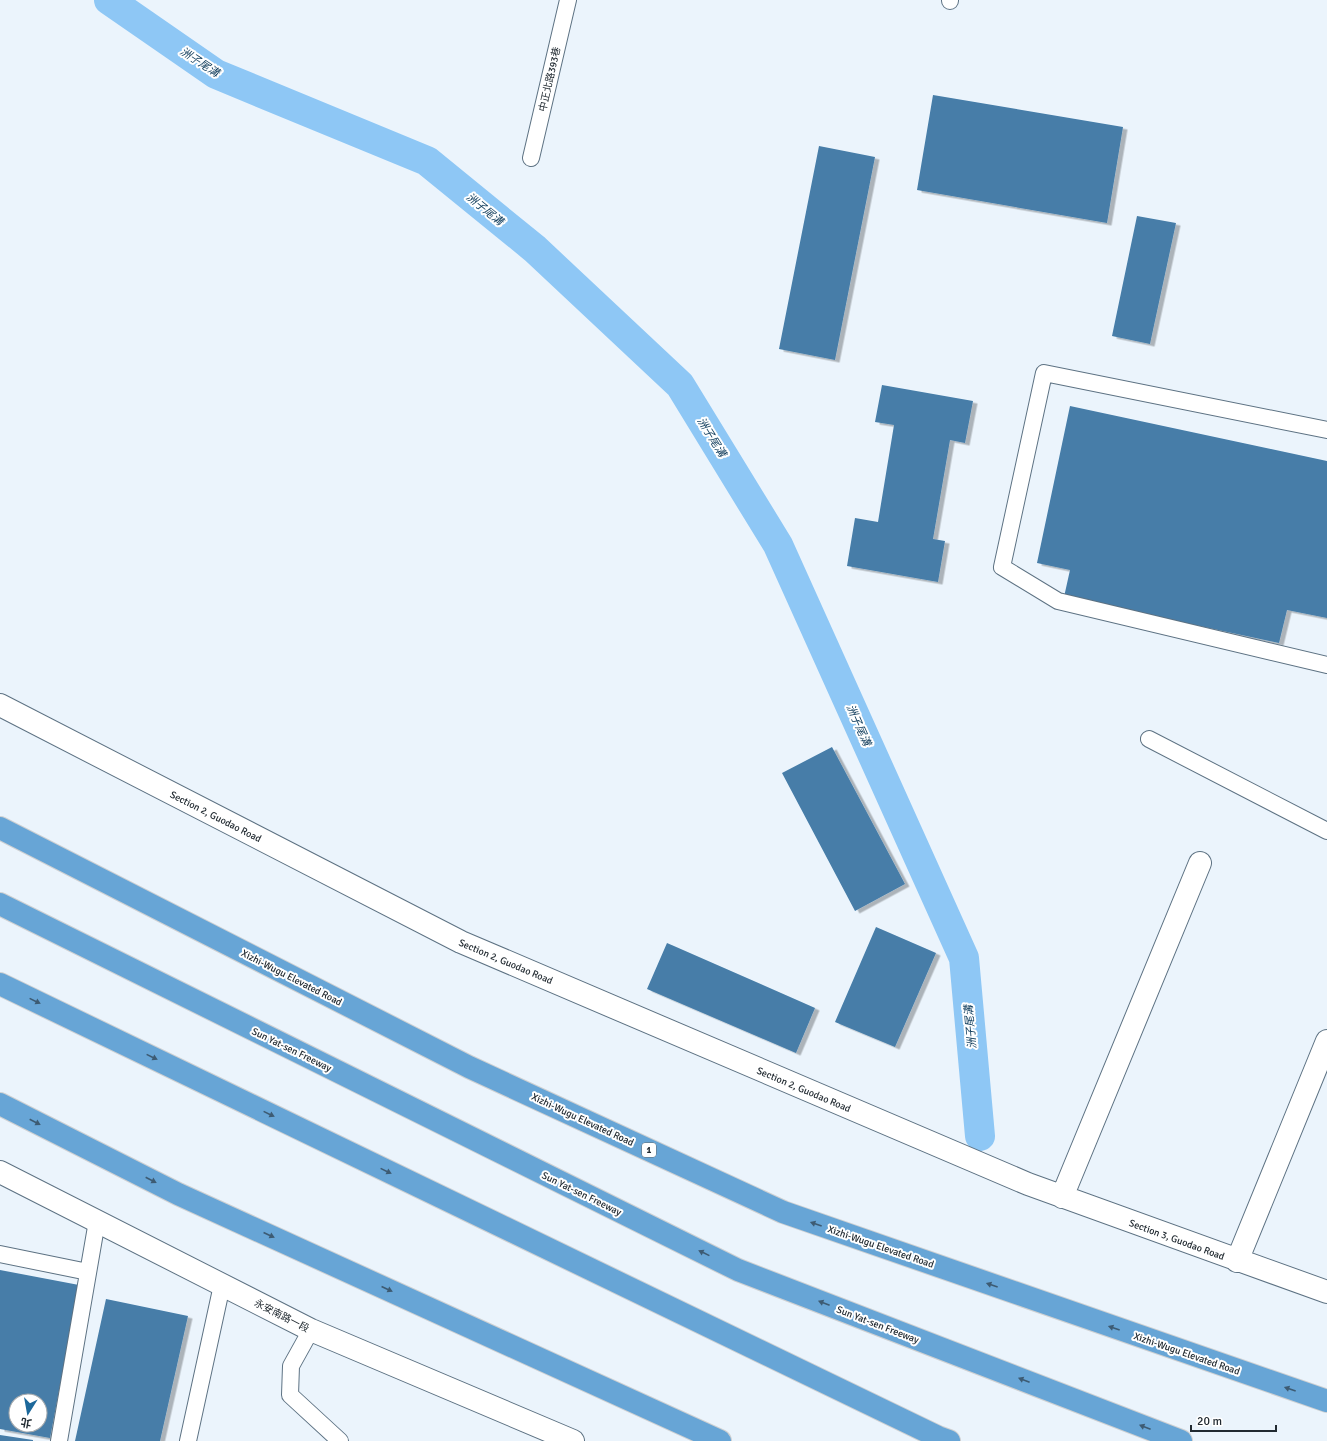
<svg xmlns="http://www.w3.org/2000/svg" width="1327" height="1441" font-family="Signika,'Noto Sans TC',sans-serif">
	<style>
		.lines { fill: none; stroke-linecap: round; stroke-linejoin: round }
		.canal { stroke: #8ec7f5; stroke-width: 30 }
		.building { fill: #467da8; fill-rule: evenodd; filter: url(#shadow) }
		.lane-casing { stroke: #5d7283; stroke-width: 18 }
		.street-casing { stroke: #5d7283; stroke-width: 24 }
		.highway-casing { stroke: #ced0d2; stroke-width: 24 }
		.lane { stroke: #fff; stroke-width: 16 }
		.street { stroke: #fff; stroke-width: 22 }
		.highway { stroke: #67a5d6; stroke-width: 22 }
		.oneway { fill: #3d5b73 }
		.labels { text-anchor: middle; stroke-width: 4; stroke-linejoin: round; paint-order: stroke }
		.shield { fill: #fff; stroke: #646a6f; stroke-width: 1 }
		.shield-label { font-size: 9px; font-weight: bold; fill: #212a31 }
		.street-label { font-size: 10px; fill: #212a31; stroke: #fff }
		.water-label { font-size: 11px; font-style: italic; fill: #15405f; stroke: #fff }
	</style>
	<defs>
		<filter id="shadow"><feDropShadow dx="4.5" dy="2.5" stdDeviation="0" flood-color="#0004"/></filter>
	</defs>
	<rect width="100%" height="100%" fill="#ebf4fc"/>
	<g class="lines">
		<!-- canal -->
		<path class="canal" d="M109,0L216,74L427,161L535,249L680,385L778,545L964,958L980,1136"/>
	</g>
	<!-- building -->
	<path class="building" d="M933,95L1123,127L1107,223L917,190Z
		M819,146L875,157L835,360L779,349Z
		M1137,216L1176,223L1150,344L1112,336Z
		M882,385L973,401L965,443L950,440L933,539L945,541L938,582L847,566L855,518L878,522L894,425L875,422Z
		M1070,406L1327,461V618L1287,610L1279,643L1064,597L1070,570L1037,563Z
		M832,747L905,884L855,911L782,773Z
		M876,927L936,953L895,1047L835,1022Z
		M667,943L815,1008L796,1053L647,989Z
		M0,1270L79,1285L50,1438L0,1429ZM16,1401H40V1425H16Z
		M106,1299L188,1316L160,1441H75Z
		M0,1435L33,1440V1441H0Z"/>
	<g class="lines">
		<!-- lane casing -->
		<g class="lane-casing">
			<path id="lane" d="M950,1V0
				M531,158L568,0
				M1327,430L1044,373L1002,567L1058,601L1327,665
				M1149,739L1327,831
				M0,1254L88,1272
				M311,1330L291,1366L290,1395L340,1441
				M59,1441L97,1221
				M188,1441L222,1285"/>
		</g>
		<!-- street casing -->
		<g class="street-casing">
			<path id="street" d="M0,705L461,942L1028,1184L1327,1292
				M0,1172L311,1330L573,1441
				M1062,1197L1200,863
				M1237,1261L1327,1041"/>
		</g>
		<!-- highway casing -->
		<g class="highway-casing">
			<path id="highway" d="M0,828L469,1067L783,1212L1327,1401
				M0,904L738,1270L1181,1441
				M0,984L938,1437L949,1441
				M0,1104L178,1194L720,1441"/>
		</g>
		<!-- lane -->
		<use href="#lane" class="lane"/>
		<!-- street -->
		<use href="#street" class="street"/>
		<!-- highway -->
		<use href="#highway" class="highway"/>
	</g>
	<!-- one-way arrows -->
	<defs><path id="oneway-solid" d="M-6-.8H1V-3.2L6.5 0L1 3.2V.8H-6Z"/></defs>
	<g class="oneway">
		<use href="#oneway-solid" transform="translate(35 1001) rotate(26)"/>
		<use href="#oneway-solid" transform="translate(152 1057) rotate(26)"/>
		<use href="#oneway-solid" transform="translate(269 1114) rotate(26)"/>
		<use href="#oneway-solid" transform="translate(35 1122) rotate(27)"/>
		<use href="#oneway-solid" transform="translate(386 1171) rotate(26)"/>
		<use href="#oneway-solid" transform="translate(151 1180) rotate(27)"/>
		<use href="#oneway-solid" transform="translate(816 1224) rotate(-161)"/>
		<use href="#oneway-solid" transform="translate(269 1235) rotate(25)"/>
		<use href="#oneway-solid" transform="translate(704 1253) rotate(-154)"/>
		<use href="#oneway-solid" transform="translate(992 1285) rotate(-161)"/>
		<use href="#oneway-solid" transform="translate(387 1289) rotate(25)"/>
		<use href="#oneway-solid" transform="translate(824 1303) rotate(-159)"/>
		<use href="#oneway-solid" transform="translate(1114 1328) rotate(-161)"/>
		<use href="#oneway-solid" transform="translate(1024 1380) rotate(-159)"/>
		<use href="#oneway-solid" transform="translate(1290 1389) rotate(-161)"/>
		<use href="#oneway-solid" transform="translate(1145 1427) rotate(-159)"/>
	</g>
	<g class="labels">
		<!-- shield labels -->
		<rect class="shield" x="642" y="1143" width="14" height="14" rx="3"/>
		<g class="shield-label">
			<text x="649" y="1153">1</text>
		</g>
		<!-- street labels -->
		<g class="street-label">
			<text transform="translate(549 79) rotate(-77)" y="4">中正北路393巷</text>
			<text transform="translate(216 816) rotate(27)" y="4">Section 2, Guodao Road</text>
			<text transform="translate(506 961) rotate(23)" y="4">Section 2, Guodao Road</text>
			<text transform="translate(292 977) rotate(27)" y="4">Xizhi-Wugu Elevated Road</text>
			<text transform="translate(292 1049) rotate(26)" y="4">Sun Yat-sen Freeway</text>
			<text transform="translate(804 1089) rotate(23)" y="4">Section 2, Guodao Road</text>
			<text transform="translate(583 1119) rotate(25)" y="4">Xizhi-Wugu Elevated Road</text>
			<text transform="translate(582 1193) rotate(26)" y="4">Sun Yat-sen Freeway</text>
			<text transform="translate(1177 1239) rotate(20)" y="4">Section 3, Guodao Road</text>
			<text transform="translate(881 1246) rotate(19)" y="4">Xizhi-Wugu Elevated Road</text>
			<text transform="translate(282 1315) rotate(27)" y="4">永安南路一段</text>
			<text transform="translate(878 1324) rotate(21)" y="4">Sun Yat-sen Freeway</text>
			<text transform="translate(1187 1353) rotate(19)" y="4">Xizhi-Wugu Elevated Road</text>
		</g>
		<!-- water labels -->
		<g class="water-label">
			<text transform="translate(200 62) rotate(33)" y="4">洲子尾溝</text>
			<text transform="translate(485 209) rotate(39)" y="4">洲子尾溝</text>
			<text transform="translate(712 437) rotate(58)" y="4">洲子尾溝</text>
			<text transform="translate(859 725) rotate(66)" y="4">洲子尾溝</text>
			<text transform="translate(970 1027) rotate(-95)" y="4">洲子尾溝</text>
		</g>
	</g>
	<!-- north arrow -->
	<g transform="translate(28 1413) rotate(191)"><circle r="19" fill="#ffffff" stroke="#a6aaad"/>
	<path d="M0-3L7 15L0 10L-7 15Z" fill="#1c689b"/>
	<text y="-6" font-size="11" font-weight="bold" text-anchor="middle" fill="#212a31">北</text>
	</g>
	<!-- scale -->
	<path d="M1191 1425v6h85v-6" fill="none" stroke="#212a31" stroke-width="2"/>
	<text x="1197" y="1425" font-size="12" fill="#212a31" stroke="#ffffff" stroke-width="3" paint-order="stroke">20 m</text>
</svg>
